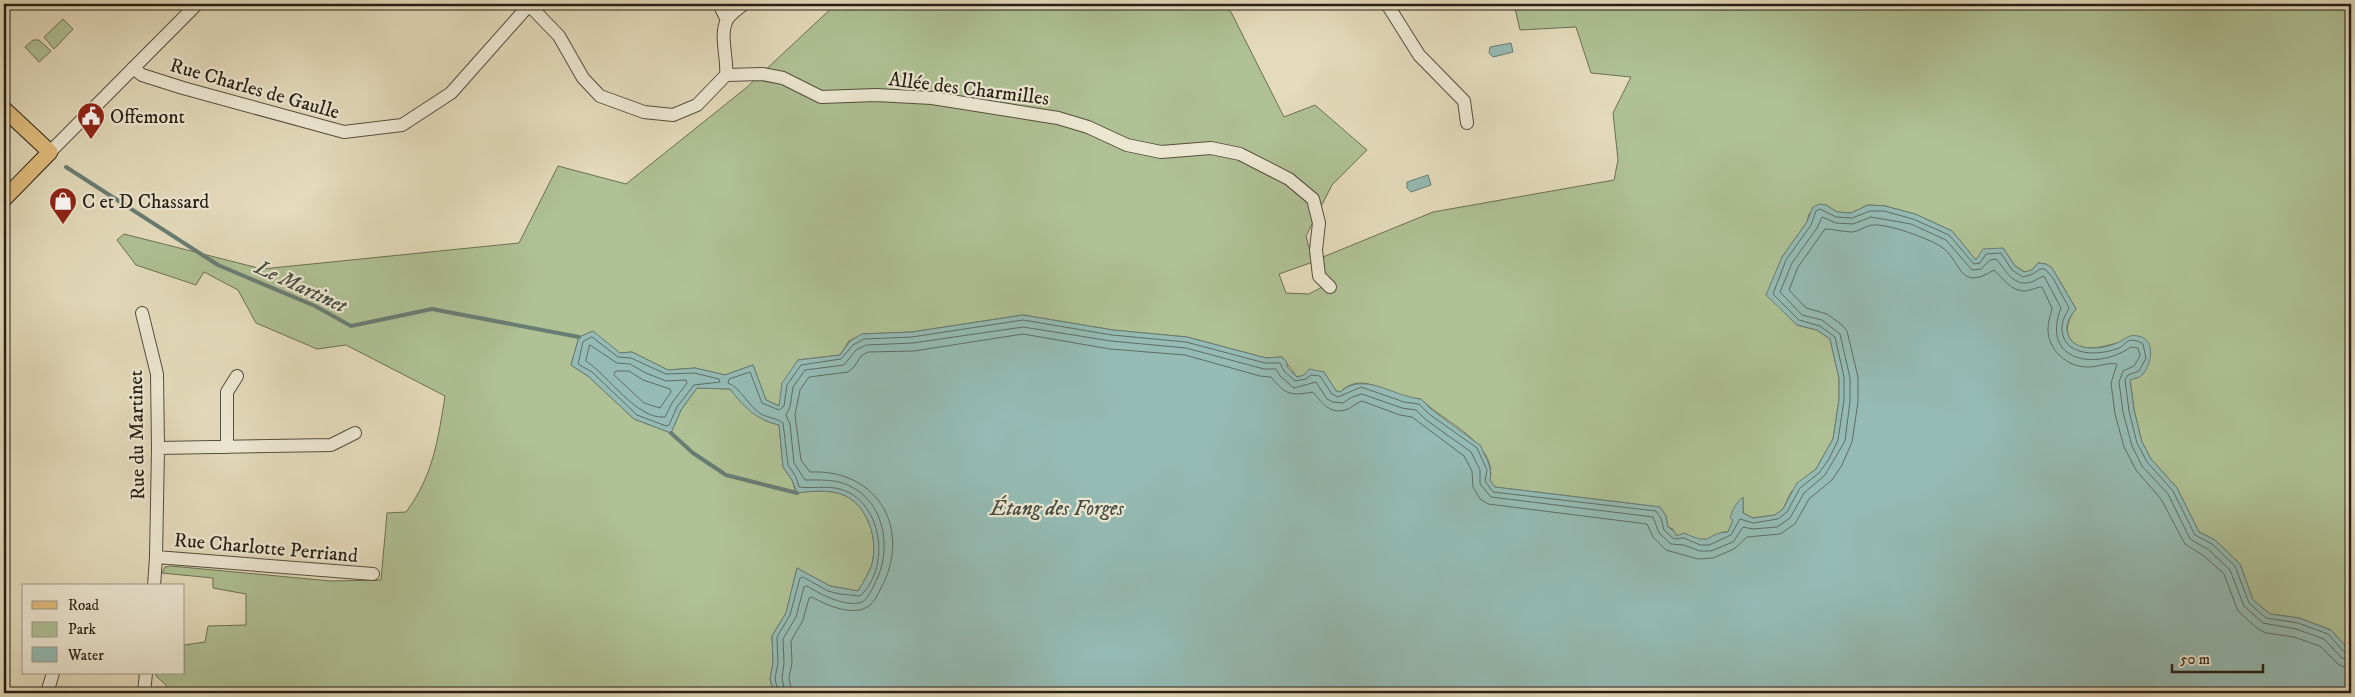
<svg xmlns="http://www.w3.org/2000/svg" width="2355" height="697" font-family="'IM FELL DW Pica',serif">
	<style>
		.green { fill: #afc195; stroke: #6b7054 }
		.water { fill: #95bbb4; stroke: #697d74 }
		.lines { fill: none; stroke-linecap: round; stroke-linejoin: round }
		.shore { stroke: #5e6d64; stroke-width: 1 }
		.stream { stroke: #697d74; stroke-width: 4 }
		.minor-casing { stroke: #564e3e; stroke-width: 14 }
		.major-casing { stroke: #271f14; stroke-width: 17 }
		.minor { stroke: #ede8d3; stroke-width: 12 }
		.major { stroke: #e2be7e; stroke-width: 15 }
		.labels { text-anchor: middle; stroke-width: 4.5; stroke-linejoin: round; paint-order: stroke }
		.street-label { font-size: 20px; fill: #271f14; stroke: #ede8d3 }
		.poi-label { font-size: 20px; fill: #271f14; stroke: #ede8d3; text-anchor: start }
		.water-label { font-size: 21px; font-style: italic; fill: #484e44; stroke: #ede8d3 }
	</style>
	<rect width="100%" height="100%" fill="#e4dbbc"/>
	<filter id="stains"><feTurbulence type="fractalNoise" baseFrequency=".004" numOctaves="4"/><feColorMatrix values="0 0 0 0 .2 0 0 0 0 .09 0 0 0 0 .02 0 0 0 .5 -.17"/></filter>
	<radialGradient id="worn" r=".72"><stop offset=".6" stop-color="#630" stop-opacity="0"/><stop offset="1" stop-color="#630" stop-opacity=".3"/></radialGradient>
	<!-- green -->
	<path class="green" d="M836,4H1221L1231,12L1284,117L1315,105L1367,150L1332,185L1306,236L1313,262L1279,274L1286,293L1309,294L1322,287L1323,257L1433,212L1614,180L1618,160L1613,113L1631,77L1591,73L1576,27L1520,30L1514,4H2351V652L2331,630L2299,618L2270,614L2253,600L2240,564L2215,540L2199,532L2177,488L2151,459L2142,442L2134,410L2130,379L2137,378L2117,343C2109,345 2099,348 2090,348C2064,348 2062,325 2076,309L2052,268L2046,264L2038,263L2032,270L2025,272L2015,266L2003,248L1976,260L1952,231L1915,214L1885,206L1868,205L1851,213L1837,212L1826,205L1809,214L1807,222L1782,257L1797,325L1817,330L1830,339L1839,378V400L1833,439L1816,469L1791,492L1783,509L1775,515L1753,518L1743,513V498L1728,532H1723L1708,540L1675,537L1673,529L1668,527L1666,516L1660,507L1494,487L1490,480C1498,443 1443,422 1421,399C1416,398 1410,398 1405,397C1382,391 1361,372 1340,392L1336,391L1324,372L1297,377L1282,357L1266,358L1187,337L1113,330L1023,315L912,332L863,334L849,341L840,355L798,360L779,406L766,400L753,365L725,375L695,368L668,370L632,352L620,353L579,337L571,365L588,376L634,419L671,433L681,410L697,388L730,389C742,404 759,421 779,425L783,467L792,480L796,493C812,491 831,489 846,496C869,508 878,540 872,564C869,573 863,583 858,591L830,586L797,568L786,613L772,636L773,663L770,679L774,693H168L166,685L156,676V673H184V645L205,642L208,626L246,625V594L213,588V578L162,573L165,567L171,566L331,581L381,580L387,513L406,512C433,476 438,440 445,396L346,345L317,349L256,323L238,290L204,272L196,285L136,265L117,240L124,234L262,269L519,243L558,166L626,184L746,88Z
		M63,19L73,29L54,49L44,37Z
		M33,40H39L51,51L39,62L25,47Z"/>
	<!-- water -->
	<path class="water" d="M1511,43L1513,52L1493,57L1489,53L1490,47Z
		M1428,175L1431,185L1411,192L1407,188V182Z
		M1820,204L1826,205L1837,212L1851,213L1868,205L1885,206L1915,214L1952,231L1976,260L1983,249L2003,248L2015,266L2024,272L2032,270L2038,263L2046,264L2052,268L2076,309C2071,315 2066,322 2067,329C2068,353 2102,350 2117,343C2126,339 2128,334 2138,336C2156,339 2152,363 2143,374C2140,378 2135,378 2130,380L2134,410L2142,442L2151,459L2177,488L2199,532L2215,540L2240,564L2253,600L2270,614L2299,618L2331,630L2351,652V693H774L770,679L773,663L772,636L786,613L797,568L830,586L858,591C863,583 869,573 872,564C878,540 869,508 846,496C831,489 812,491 797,493L792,480L783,467L779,425C756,420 743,406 730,389L697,388L681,410L671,433L634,419L588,376L571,365L579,337L593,331L620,353L632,352L668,370L695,368L725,375L753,365L766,400L779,406L782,383L798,360L840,355L850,341L862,334L912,332L1023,315L1113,330L1187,337L1266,358L1281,357L1286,361L1288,368L1297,377L1304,375L1309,369L1324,372L1336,391L1340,392C1365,371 1391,396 1421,399L1432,410L1481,446C1485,459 1493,465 1490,480L1495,487L1660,507L1666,516L1668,527L1676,533V536L1684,533C1715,547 1704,533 1728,532L1733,520L1730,518C1733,509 1736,503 1743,497V513L1753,518L1775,515L1783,509L1797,483L1816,469L1833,439L1839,400V378L1830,339L1817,330L1797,325L1766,295L1782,257L1807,222L1813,207Z"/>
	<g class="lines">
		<!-- shore -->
		<path class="shore" d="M592,337L618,357L631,358L666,374L694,373L719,379L720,382L694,385L677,407L669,425L666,426L637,415L592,372L578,364L583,342Z
			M590,345L617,363L630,364L646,373L666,381L686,380L687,383L672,403L665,417C637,420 608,375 586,361Z
			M616,371H629L643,380L670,389L671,392L660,408L644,403L614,375Z
			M778,693L775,678L778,663L777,637L790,615L800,578L803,577L828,591L840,594L860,596C889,570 884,510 848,492C832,484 815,489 799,487L796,477L788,465L783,423C777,418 768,418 761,414C748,406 741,388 728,383L729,379L750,372L762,403L779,410L784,406L787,385L801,365L841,359L853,345L864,339L912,337L1023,320L1112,335L1186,342L1265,363H1280L1284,371L1295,381L1306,379L1311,375L1320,376L1332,394L1338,397L1361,387L1404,402L1419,404L1429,414L1477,448L1487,470L1485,481L1493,492L1656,511L1661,518L1664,530L1674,539L1684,538L1700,545H1709L1731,535L1740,519L1753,523L1778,519L1787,512L1800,488L1819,473L1829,459L1838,440L1844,400V377L1835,337L1820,326L1799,320L1773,294L1786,260L1811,225L1816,211L1820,209L1836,217L1852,218L1870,211H1884L1913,219L1949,235L1974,264L1980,263L1986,254L2001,253L2012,270L2023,277L2033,274L2040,269H2045L2053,278L2069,308C2066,314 2061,322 2062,330C2064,357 2099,356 2119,348C2122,347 2125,343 2128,341C2133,339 2139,341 2143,344L2146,358L2139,371L2128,375L2125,380L2129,411L2137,443L2147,462L2173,491L2195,535L2212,544L2235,566L2249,603L2266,618L2298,623L2328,634L2346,654L2351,655
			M785,693L782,678L784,663L783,639L796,617L804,587L807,586C820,594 846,608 862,602C868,599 872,589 875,583C892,552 886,503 850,486C836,479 820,480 805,480L794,463L790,424L786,415L790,407L793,387L805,370L844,365L856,350L866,345L913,343L1023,327L1111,341L1186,348L1264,369H1276L1280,376L1294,388L1316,382L1327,399L1333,402L1343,403L1352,397L1362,394L1402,408L1416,410L1425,419L1471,452L1480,470V484L1491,497L1653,517L1659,533L1671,544L1684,545L1700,551H1711L1733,542L1743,527L1753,529L1777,527L1790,518L1804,493L1825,475L1845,441L1850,401V378L1840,334L1822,320L1802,315L1780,292L1792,263L1817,228L1822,217L1836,223L1853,224L1871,217L1911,224L1946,240L1972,270L1981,269L1990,260L1996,259C2004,267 2011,284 2026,283C2033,283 2038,278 2044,276L2061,308C2040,362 2097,371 2131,347L2138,348L2140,356L2134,366L2123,371L2119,382L2123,412L2132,446L2142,466L2168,494L2190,539L2209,550L2230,570L2244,606L2263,623L2296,629L2324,639L2342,658L2351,661
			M792,693L789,678L792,663L791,641L803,620L809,598L812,597C826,605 847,614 863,609C872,606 876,598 880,590C913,531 879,469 810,472L801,460L795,415L800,390L809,377L848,372L854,367L861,356L868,352L914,351L1023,334L1110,349L1185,355L1260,376L1271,377C1286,395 1290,396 1313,392C1322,403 1331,416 1348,409C1353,407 1356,403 1362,401L1400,415L1412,417L1464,456L1472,471L1473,487L1480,499L1488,504L1647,524L1653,537L1666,550L1698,559L1713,558L1734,549L1747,537L1780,534L1795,524L1809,499L1832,480L1842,465L1852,442L1858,402V377L1847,331L1842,325L1827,314L1806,308L1789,290L1798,267L1825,229C1833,229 1843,232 1852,232C1860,231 1866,225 1874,225C1889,224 1927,238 1940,246C1963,260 1957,293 1994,270C2003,278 2011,292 2026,291C2032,290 2037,287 2042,287L2052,308C2051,315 2048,321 2048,328C2047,350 2068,368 2089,367C2098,367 2108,362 2117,364L2111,383L2115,414L2124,447L2136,470L2161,499L2185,544L2204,556L2224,574L2238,611L2258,629L2266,633L2294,637L2320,646L2339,665L2351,669"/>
		<!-- stream -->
		<path class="stream" d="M66,167L218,265L315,306L351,326L432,309L579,337
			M671,433L693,453L726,475L797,493"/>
		<!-- minor casing -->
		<g class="minor-casing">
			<path id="minor" d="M719,4L727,20
				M1387,4L1419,55L1464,101L1467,123
				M529,5L559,36L583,78L600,96L644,112L673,115L697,105L726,75L762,74L783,78L821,97L876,95L932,98L1058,118L1088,127L1127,145L1161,152L1211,148L1240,154L1289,179L1313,199L1319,223L1316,250L1319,276L1330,287
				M133,68L142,75L183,88L344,132L402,125L451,93L530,4
				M726,75C728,59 719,35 727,20C730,14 739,8 744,4
				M50,152L197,4
				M142,313L157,374L158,448L156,557L154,586
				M227,447V392L237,376
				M158,448L331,445L355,433
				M156,557L373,574
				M47,693L53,673
				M144,693L146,673"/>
		</g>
		<!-- major casing -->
		<g class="major-casing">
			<path id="major" d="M4,109L50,152L4,199"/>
		</g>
		<!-- minor -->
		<use href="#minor" class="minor"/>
		<!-- major -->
		<use href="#major" class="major"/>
	</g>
	<!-- icons -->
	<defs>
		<g id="civic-pin" transform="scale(1.4375)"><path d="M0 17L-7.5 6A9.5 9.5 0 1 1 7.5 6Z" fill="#8f2418" stroke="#ede8d3"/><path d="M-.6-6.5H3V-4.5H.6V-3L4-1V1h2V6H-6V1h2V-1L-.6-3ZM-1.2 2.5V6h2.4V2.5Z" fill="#fff"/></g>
		<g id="shop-pin" transform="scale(1.4375)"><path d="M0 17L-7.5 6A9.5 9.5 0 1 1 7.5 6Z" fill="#8f2418" stroke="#ede8d3"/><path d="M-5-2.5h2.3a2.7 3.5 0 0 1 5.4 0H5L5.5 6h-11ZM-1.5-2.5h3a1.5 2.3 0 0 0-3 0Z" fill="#fff"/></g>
	</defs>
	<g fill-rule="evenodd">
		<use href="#civic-pin" x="91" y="116"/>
		<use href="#shop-pin" x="63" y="201"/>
	</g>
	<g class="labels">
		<!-- street labels -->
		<g class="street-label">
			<text transform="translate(255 88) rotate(16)" y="7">Rue Charles de Gaulle</text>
			<text transform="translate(969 88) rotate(7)" y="7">Allée des Charmilles</text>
			<text transform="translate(136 435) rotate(-91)" y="7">Rue du Martinet</text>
			<text transform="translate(266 547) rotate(5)" y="7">Rue Charlotte Perriand</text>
		</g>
		<!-- poi labels -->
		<g class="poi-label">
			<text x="110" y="123">Offemont</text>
			<text x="82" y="208">C et D Chassard</text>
		</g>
		<!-- water labels -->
		<g class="water-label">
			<text transform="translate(301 286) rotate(25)" y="7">Le Martinet</text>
			<text x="1057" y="515">Étang des Forges</text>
		</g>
	</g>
	<!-- margin -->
	<rect width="2355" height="697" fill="none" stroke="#e4dbbc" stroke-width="20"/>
	<rect x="5" y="5" width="2345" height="687" fill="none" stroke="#271f14" stroke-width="2.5"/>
	<rect x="10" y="10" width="2335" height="677" fill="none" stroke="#271f14"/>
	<!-- legend -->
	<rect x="22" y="584" width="162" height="90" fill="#ede8d3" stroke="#9e9887"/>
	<rect x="32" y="601" width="25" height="8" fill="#e2be7e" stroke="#9e9887"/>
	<text x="68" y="610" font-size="15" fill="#271f14">Road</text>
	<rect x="32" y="622" width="25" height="15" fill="#afc195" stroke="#9e9887"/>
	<text x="68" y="634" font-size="15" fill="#271f14">Park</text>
	<rect x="32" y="647" width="25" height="15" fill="#95bbb4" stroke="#9e9887"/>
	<text x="68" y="660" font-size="15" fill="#271f14">Water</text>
	<!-- scale -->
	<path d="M2172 664v8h91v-8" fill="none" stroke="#271f14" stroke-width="2.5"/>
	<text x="2180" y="664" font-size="15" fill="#271f14" stroke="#ede8d3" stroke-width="4" paint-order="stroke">50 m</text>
	<rect width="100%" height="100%" filter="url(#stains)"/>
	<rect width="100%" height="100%" fill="url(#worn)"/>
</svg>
